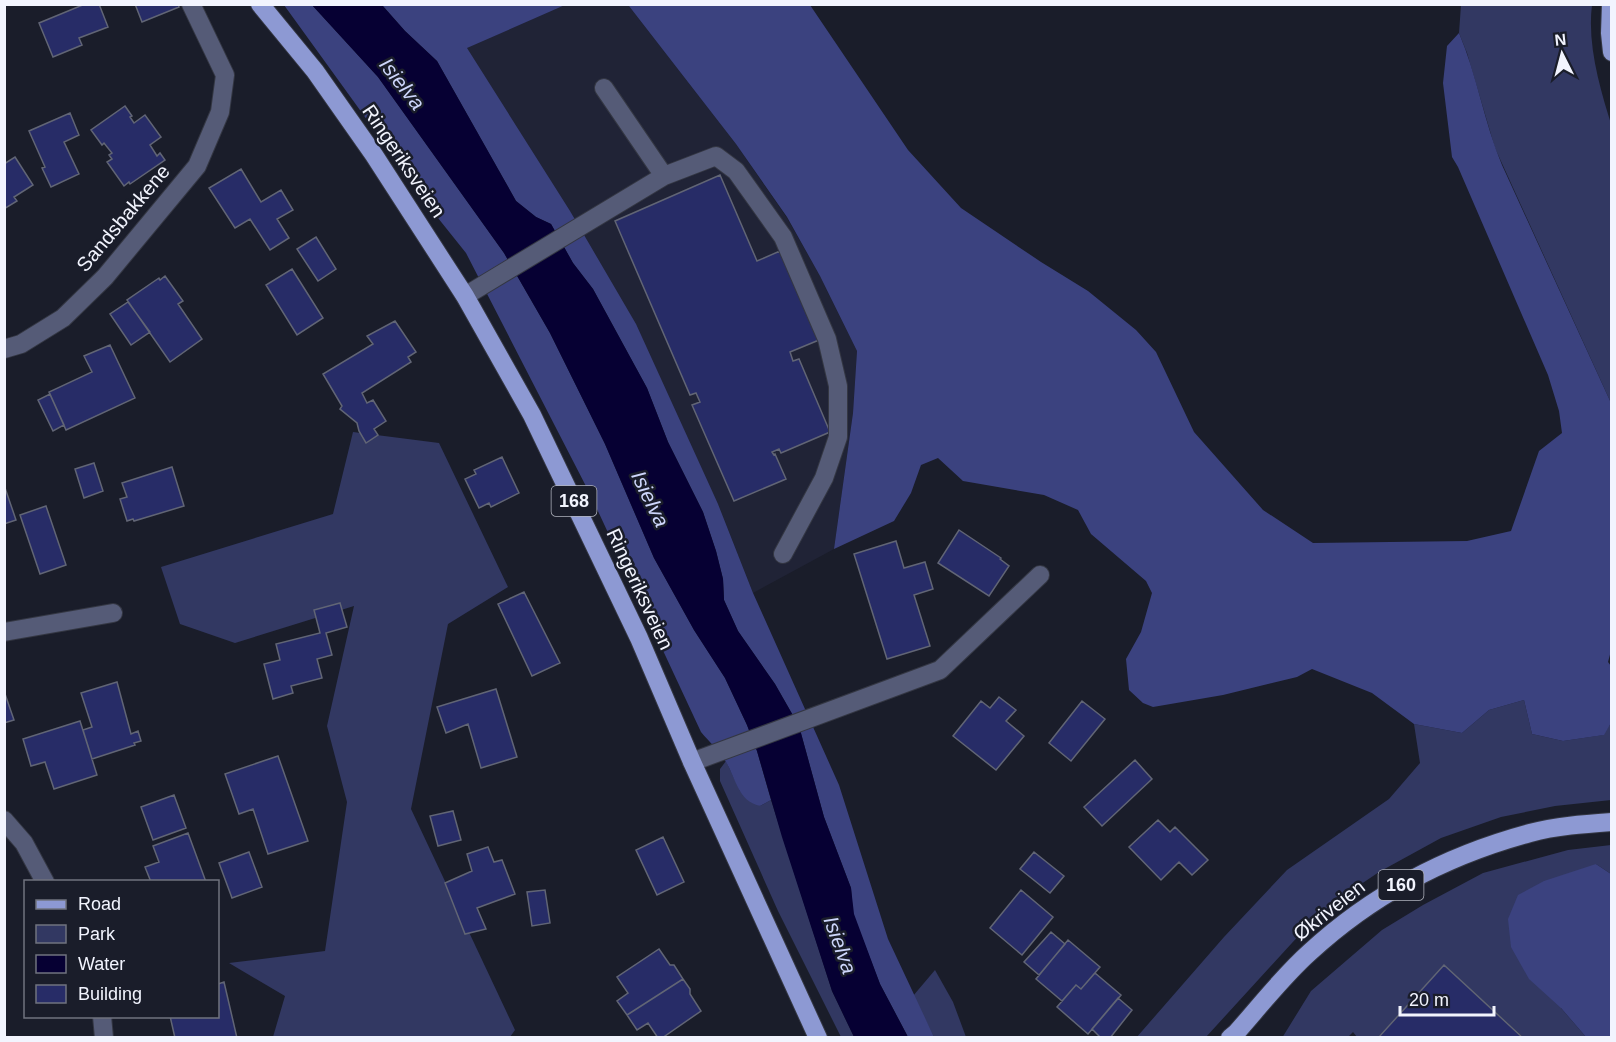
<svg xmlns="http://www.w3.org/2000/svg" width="1616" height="1042" font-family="Arial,sans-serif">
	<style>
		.built { fill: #202336 }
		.green { fill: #323862 }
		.forest { fill: #3b427f }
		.water { fill: #060033 }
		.building { fill: #272c67; stroke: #616575; stroke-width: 1.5 }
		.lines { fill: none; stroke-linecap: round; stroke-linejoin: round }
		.minor-casing { stroke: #343743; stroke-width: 20 }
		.major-casing { stroke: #343743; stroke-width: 20 }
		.minor { stroke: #555b77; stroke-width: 18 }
		.major { stroke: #8d99d3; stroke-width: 18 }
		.labels { text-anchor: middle; stroke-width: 5; stroke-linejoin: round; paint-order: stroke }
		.shield { fill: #1a1d2a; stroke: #b1b4be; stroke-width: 1.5 }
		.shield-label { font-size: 18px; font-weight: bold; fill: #f2f4fe }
		.street-label { font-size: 20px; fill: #f2f4fe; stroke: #1a1d2a }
		.water-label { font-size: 21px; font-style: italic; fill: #cdd6fb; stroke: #1a1d2a }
	</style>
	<rect width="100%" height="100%" fill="#1a1d2a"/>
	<!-- built -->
	<path class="built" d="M565,5L629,6L736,144L787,218L820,276L857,351L853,413L834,549L753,593L718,504L466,48Z"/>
	<!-- green -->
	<path class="green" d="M1461,5H1592C1587,45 1600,89 1612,127L1611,403L1495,148L1467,53L1459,33Z
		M353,432L439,443L508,587L448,624L411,809L515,1030L510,1037H273L285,996L229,963L325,951L347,802L327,726L354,606L235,643L180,624L161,567L333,514Z
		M1524,700L1532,734L1563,741L1603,735L1611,723V800L1555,806L1501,817L1441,838L1379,872L1336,901L1313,920L1206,1037L1136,1038L1224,937L1287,870L1389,799L1420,763L1414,724L1462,733L1489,710Z
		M726,761L740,791L760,806L771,800L832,991L854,1037H841L778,911L720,781V769Z
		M1611,845V874L1596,864L1561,1008L1586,1037H1523L1444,965L1378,1037H1357L1353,1032L1348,1037L1282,1038L1311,991L1382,930L1423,905L1483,873L1568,850Z
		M935,970L953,1002L966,1037H934L913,996Z"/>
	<!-- forest -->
	<path class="forest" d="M284,5H312L378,77L504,253L550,333L605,444L654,558L694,630L725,678L747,725L757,751L771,800L760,806C738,801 736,779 726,762C720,751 709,742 701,732L590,494L466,253L438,218Z
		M382,5H565L467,48L570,211L636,324L718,504L753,593L839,785L888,939L934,1037H908L880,984L853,914L851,888L824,817L799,726L775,684L738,631L724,600L723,579L716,551L703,512L668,442L647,388L593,289L573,263L551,224L536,217L516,201L437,61L405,31Z
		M573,5H810L908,150L961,208L1041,262L1088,291L1136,330L1156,352L1194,432L1263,510L1313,543L1467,541L1511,531L1539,451L1562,433L1559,411L1548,375L1458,167L1452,157L1443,83L1447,46L1459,33C1477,75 1484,122 1502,165L1611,403L1612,647L1608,662L1611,666V723L1604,735L1563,741L1532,734L1524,700L1489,710L1462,733L1414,724L1372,693L1312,669L1297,677L1223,695L1153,707L1143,703L1129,690L1126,659L1141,632L1152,593L1146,581L1091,534L1078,510L1044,495L963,481L938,458L921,465L911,493L894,521L834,549L853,413L857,351L820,276L787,217L736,144L629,6Z
		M1596,864L1611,874V1037H1586L1561,1008L1529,979L1511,947L1508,919L1518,895L1544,881Z"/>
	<!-- water -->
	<path class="water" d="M312,5H382L405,31L437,61L516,201L536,217L551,224L573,263L593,289L647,388L668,442L703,512L716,551L723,579L724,600L738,631L775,684L799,726L824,817L851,888L854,914L880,984L908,1037H854L832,991L782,837L757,751L747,725L725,678L694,630L654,558L605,444L550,333L504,253L378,77Z"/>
	<!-- building -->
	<path class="building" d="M85,4H99L108,27L79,38L82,45L53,57L39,23Z
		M135,4H178L179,7L142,22Z
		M125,106L132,116L130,117L134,123L145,115L161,137L150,145L157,156L160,153L165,160L130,184L129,182L124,186L107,162L112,159L109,155L112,153L104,143L102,145L91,130Z
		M70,113L79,135L64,142L79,174L51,187L42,168L45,167L29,131Z
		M15,157L33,185L14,197L17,201L4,209V164Z
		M241,169L261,202L281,190L293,210L277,219L289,238L270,250L250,219L235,228L209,188Z
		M720,175L757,261L780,251L819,340L790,352L793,361L799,359L830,432L781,453L779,449L772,452L774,455L775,454L786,479L734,501L692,405L700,402L696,393L690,395L615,221Z
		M316,237L336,269L318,281L297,249Z
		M292,269L323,318L297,335L266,285Z
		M165,276L183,301L178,304L202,339L170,362L127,300L159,278L160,280Z
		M128,302L150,332L131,345L110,314Z
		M395,321L416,352L408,357L411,362L362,393L367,403L373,400L386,421L374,429L378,435L366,443L359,431L357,423L340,409L342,406L323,374L373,344L367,336Z
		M110,345L135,398L66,430L49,392L92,372L84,356Z
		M50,394L64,425L53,431L38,400Z
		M502,457L519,493L491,507L489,503L479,508L465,479L476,474L474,470Z
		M94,463L103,491L84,498L75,469Z
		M172,467L184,506L134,521L133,519L127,521L120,499L127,497L122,483Z
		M4,485L16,520L4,524Z
		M46,506L66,565L40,574L20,515Z
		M959,530L1001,558L1000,559L1009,566L989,596L938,563Z
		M896,541L904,568L925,562L933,589L914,595L930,646L887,659L854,554Z
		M524,592L560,663L532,676L498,604Z
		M340,603L347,627L326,633L332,655L317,659L322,678L291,686L293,693L273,699L264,664L280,660L276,644L320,633L314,610Z
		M117,682L131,734L138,731L141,741L134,743L135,745L92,759L83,730L92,727L81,693Z
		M496,689L517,757L481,768L468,724L446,733L437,707Z
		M4,691L14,720L4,723Z
		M999,697L1016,710L1006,721L1024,736L996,770L953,736L981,701L990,708Z
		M1082,701L1105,719L1071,761L1049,743Z
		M80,721L97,775L54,789L45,762L31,766L23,739Z
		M278,756L308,841L268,854L253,809L239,814L225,774Z
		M1135,760L1152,779L1102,826L1084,807Z
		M174,795L186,828L153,840L141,807Z
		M453,811L461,840L438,846L430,816Z
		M1158,820L1170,832L1175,827L1208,860L1192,875L1179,862L1161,880L1129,847Z
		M188,833L206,882H151L145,867L159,862L153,846Z
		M663,837L684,882L657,895L636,850Z
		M488,847L494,862L502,860L515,894L477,908L486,929L465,934L445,883L472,871L467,854Z
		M249,852L262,887L232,898L219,863Z
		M1034,852L1064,876L1050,893L1020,869Z
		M545,890L550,923L532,926L527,892Z
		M1021,890L1053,917L1022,955L990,928Z
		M1051,932L1065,944L1039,975L1024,962Z
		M1068,940L1100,967L1081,989L1076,985L1062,1001L1036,979Z
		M659,949L670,965H674L683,979L627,1015L617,1001L628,993L617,977Z
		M1444,965L1523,1038H1378Z
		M1095,973L1121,995L1088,1034L1057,1007L1076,985L1081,989Z
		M683,979L690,989V994L701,1011L662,1038H658L648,1023L637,1030L627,1015Z
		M224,982L237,1038H175L170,1016H218V984Z
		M1118,998L1132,1010L1110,1038H1101L1092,1029Z"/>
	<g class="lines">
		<!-- minor casing -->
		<g class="minor-casing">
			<path id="minor" d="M604,88L664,176
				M465,296L664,176L716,156L736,171L783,237L827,339L838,386V437L824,478L783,554
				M4,349L21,344L63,318L105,277L197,166L220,112L225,75L191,4
				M4,632L113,613
				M692,762L940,670L1040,575
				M4,820L24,843L45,882
				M102,1016L104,1038"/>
		</g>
		<!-- major casing -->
		<g class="major-casing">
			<path id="major" d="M260,4L315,71L374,155L465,296L532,415L639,638L692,762L818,1038
				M1611,4L1610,33L1612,52
				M1230,1038L1236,1033C1260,1006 1283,976 1310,952C1373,894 1448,855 1530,833C1556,826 1584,824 1612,822"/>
		</g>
		<!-- minor -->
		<use href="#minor" class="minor"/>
		<!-- major -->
		<use href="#major" class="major"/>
	</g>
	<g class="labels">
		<!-- shield labels -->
		<g class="shield">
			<rect x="551.5" y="486" width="45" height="30" rx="4.5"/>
			<rect x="1378.5" y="870" width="45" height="30" rx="4.5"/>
		</g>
		<g class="shield-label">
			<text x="574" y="507">168</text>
			<text x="1401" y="891">160</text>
		</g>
		<!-- street labels -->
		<g class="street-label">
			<text transform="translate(404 161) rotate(56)" y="7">Ringeriksveien</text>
			<text transform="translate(123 218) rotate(-50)" y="7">Sandsbakkene</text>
			<text transform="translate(640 589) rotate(65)" y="7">Ringeriksveien</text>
			<text transform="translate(1329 910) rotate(-38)" y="7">Økriveien</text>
		</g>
		<!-- water labels -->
		<g class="water-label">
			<text transform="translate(402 84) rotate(52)" y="7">Isielva</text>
			<text transform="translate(650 499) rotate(64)" y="7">Isielva</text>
			<text transform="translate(840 945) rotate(70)" y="7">Isielva</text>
		</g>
	</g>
	<!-- border -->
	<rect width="1616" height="1042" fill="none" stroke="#f2f4fe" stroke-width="12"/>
	<!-- legend -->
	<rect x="24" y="880" width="195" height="138" fill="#1a1d2a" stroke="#70737f" stroke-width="1.5"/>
	<rect x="36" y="900" width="30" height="9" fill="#8d99d3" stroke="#70737f" stroke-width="1.5"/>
	<text x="78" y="910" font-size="18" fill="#f2f4fe">Road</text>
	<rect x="36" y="925" width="30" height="18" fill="#323862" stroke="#70737f" stroke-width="1.5"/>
	<text x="78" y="940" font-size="18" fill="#f2f4fe">Park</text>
	<rect x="36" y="955" width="30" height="18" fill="#060033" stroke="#70737f" stroke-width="1.5"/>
	<text x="78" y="970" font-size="18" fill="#f2f4fe">Water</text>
	<rect x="36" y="985" width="30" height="18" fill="#272c67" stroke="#70737f" stroke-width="1.5"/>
	<text x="78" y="1000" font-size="18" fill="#f2f4fe">Building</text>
	<!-- north arrow -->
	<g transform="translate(1562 54) rotate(354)" stroke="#1a1d2a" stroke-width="4.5" paint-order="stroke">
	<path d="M0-4.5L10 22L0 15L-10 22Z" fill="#f2f4fe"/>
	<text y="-9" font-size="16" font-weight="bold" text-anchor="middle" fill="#f2f4fe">N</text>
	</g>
	<!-- scale -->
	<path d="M1400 1006v9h94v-9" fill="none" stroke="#f2f4fe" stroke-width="3"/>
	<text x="1409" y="1006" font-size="18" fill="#f2f4fe" stroke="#1a1d2a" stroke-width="4.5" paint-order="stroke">20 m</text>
</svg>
